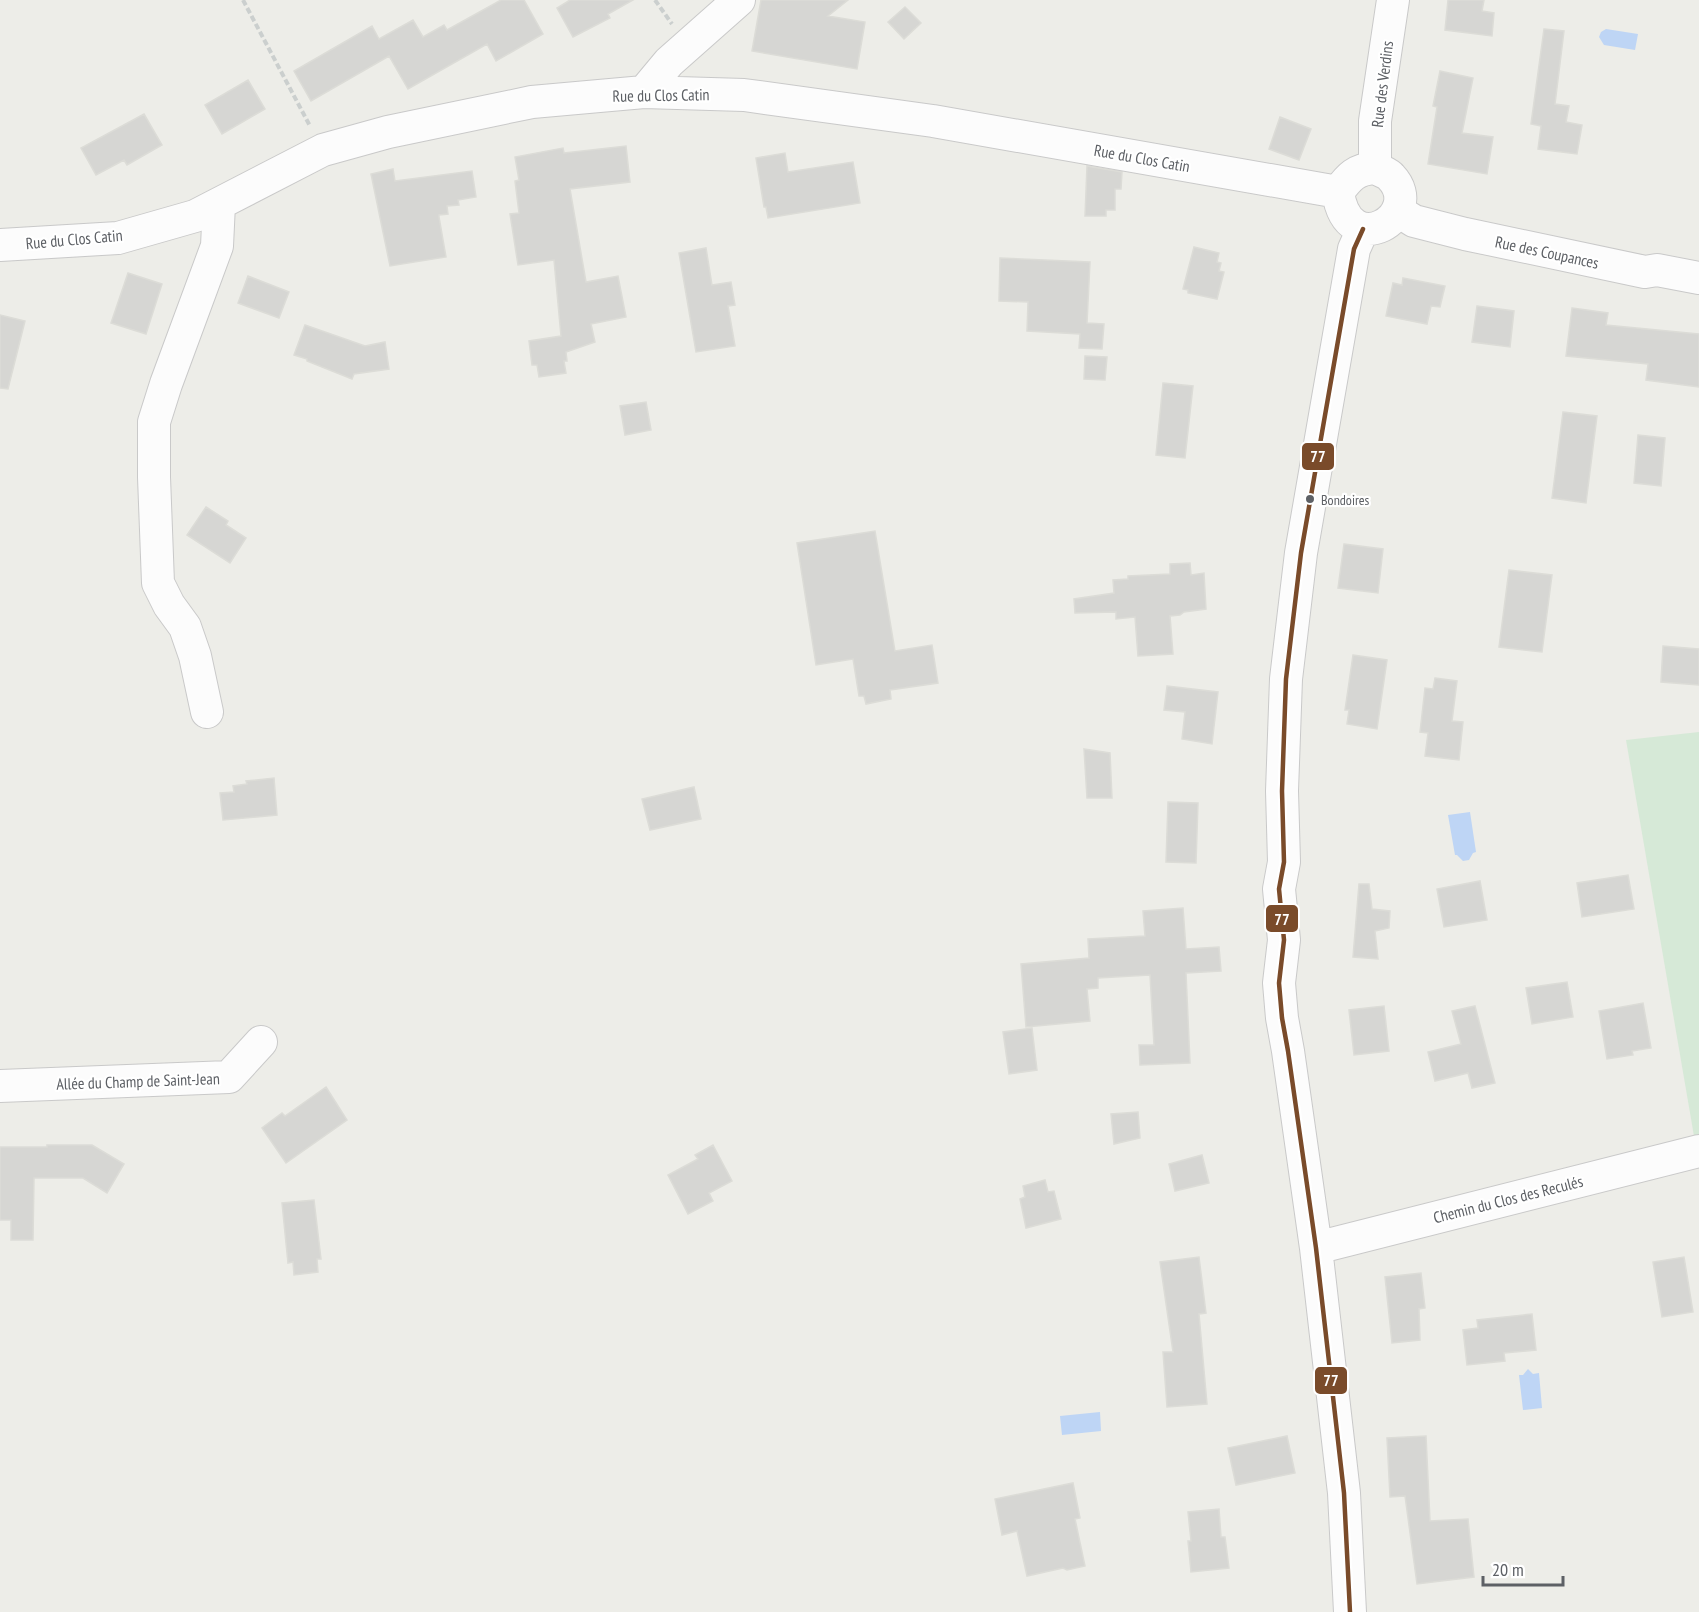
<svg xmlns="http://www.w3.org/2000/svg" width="1699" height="1612" font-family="'PT Sans Narrow',sans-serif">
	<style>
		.green { fill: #d6e9d7 }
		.water { fill: #bed5f5 }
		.building { fill: #d6d6d3; stroke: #dcdcd7; stroke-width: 1.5 }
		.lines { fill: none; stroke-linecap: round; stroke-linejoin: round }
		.minor-casing { stroke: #c9c9c9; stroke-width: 34 }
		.path { stroke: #cbcfce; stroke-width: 4; stroke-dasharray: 6 3; stroke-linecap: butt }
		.minor { stroke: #fcfcfc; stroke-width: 32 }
		.bus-1-casing { stroke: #fff; stroke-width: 9 }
		.bus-1 { stroke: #7a4b2a; stroke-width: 4.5 }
		.bus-dot { fill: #5d6065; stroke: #fff; stroke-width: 2 }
		.labels { text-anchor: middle; stroke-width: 4.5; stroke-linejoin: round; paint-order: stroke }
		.bus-label { font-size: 14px; fill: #5d6065; stroke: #fff; text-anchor: start }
		.street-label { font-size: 16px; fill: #5d6065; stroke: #fff }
		.line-badge { stroke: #fff; stroke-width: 2 }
		.badge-label { font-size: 16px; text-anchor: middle; font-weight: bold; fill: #fff }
	</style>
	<rect width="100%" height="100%" fill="#edede8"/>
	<!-- green -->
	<path class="green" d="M1699,732V1141L1695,1142L1626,740Z"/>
	<!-- water -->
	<path class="water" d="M1606,29L1638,34L1635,50L1604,45L1599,37L1601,32Z
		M1470,812L1476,852L1473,853L1469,860L1463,861L1457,855H1455L1448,815Z
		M1528,1369L1533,1374L1539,1373L1542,1408L1523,1410L1519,1375H1523Z
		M1100,1412L1101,1431L1062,1435L1060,1416Z"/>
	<!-- building -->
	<path class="building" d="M501,0H524L543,34L496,61L487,44L408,89L389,56L311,101L294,71L372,26L379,39L413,20L423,37L444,25L447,30Z
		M570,0H633L608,14L610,18L573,37L557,8Z
		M761,0H848L828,16L865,22L857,69L752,51Z
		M1448,0H1484L1482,11L1494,13L1492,36L1445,30Z
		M905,7L921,23L904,39L888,22Z
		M1544,29L1564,31L1555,104L1569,106L1566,122L1582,125L1577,154L1538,149L1541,126L1531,124Z
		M1440,71L1473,78L1462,133L1493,137L1487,174L1428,164L1437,107L1433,106Z
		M248,80L265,109L222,134L205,105Z
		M144,114L162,145L127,165L124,160L96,175L81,148Z
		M1280,117L1311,129L1299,160L1269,149Z
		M626,146L630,182L570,189L586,282L618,276L626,317L591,324L595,342L566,352L567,361H564L566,373L539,377L537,365H532L529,341L561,336L554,260L518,265L510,214L519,213L515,181L519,180L515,157L563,148L564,153Z
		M785,153L788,172L853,162L860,203L768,218L766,207H764L756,158Z
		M1087,166L1122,172L1121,189H1115V210H1106V216H1085Z
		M393,169L395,181L472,171L476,197L458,200L459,205L447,206L448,214L439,215V217L446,257L390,266L371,174Z
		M1194,247L1219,253L1217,262L1221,263L1219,271L1224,272L1217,299L1188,293V290L1183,289Z
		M706,248L712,285L731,282L735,305L728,306L735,346L696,352L679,253Z
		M1000,258L1090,262L1087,323L1104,324L1102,349L1079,348L1080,334L1027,331L1028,302L999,301Z
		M128,273L162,284L146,334L111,323Z
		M248,276L289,292L279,318L238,303Z
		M1403,278L1445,286L1440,307L1431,306L1427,324L1386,316L1393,283L1402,285Z
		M1477,306L1514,311L1510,347L1472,342Z
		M1572,308L1608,313L1606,325L1699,334V387L1646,380L1648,364L1566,356Z
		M0,315L25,321L8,389L0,388Z
		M305,325L365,346L385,342L389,369L354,374L352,379L307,361V359L294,355Z
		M1085,356L1107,357L1105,380L1084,379Z
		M1163,383L1193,386L1185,458L1156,455Z
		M646,402L651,430L625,435L620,406Z
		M1563,412L1597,416L1586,503L1552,498Z
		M1638,435L1665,438L1661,486L1634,483Z
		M206,507L228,521L226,525L246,538L230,563L187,535Z
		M875,531L895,651L932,645L938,683L890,690L891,699L866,704L864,696H859L853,659L816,665L797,543Z
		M1344,544L1383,549L1378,593L1338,588Z
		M1190,563L1191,575L1204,573L1206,609L1184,612L1180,615L1170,616L1173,654L1138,656L1135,617L1116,619V612L1075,613L1074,599L1114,593L1113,580L1128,579V576L1170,574V564Z
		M1509,570L1552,575L1542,652L1499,647Z
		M1663,646L1699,649V685L1661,682Z
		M1353,655L1387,660L1377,729L1347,724L1349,710H1345Z
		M1435,678L1457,681L1452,721L1463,722L1459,760L1425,756L1428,733L1420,732L1425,688L1433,689Z
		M1167,686L1218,692L1212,744L1182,739L1185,712L1164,710Z
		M1084,749L1110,753L1112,798H1087Z
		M274,778L277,815L223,820L220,793L234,792L233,786L247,784L246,781Z
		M694,787L701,819L650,830L642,799Z
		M1168,802L1198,803L1196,863L1166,862Z
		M1628,875L1634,909L1582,917L1577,883Z
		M1480,881L1487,920L1444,927L1437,889Z
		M1359,884H1369L1372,909L1390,911L1389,928L1375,931L1378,959L1353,957Z
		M1183,908L1186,949L1219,947L1221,971L1186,973L1190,1063L1140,1065L1139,1045H1154L1150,975L1098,978V988L1087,989L1090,1021L1026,1027L1021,964L1089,958L1088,939L1145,936L1143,911Z
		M1567,982L1573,1017L1532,1024L1526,988Z
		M1643,1003L1651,1048L1632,1051L1633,1055L1607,1059L1599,1011Z
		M1384,1006L1389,1051L1354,1055L1349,1010Z
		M1475,1006L1495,1083L1472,1088L1468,1073L1435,1081L1428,1052L1461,1044L1452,1011Z
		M1032,1028L1037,1070L1009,1074L1003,1032Z
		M326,1087L347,1120L286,1163L262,1128L282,1113L285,1116Z
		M1138,1112L1140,1138L1114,1144L1111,1114Z
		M47,1145H92L124,1164L107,1193L83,1178H34L33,1240H11V1220H0V1147H47Z
		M713,1145L732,1181L709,1193L713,1201L688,1214L668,1175L698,1159L695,1155Z
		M1202,1155L1209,1183L1175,1191L1169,1164Z
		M1045,1180L1048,1192L1054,1191L1061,1219L1026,1228L1020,1199L1025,1197L1023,1186Z
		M314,1200L321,1259H317L318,1272L294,1275L293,1262L288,1263L282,1203Z
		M1199,1257L1206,1313L1199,1314L1207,1404L1167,1407L1163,1352H1173L1160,1262Z
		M1684,1257L1693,1312L1662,1317L1653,1262Z
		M1421,1273L1425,1308L1419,1309L1420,1340L1392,1343L1385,1277Z
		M1532,1314L1536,1350L1504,1353L1505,1361L1467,1365L1463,1330L1478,1328L1477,1320Z
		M1287,1436L1295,1473L1236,1485L1228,1448Z
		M1426,1436L1430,1521L1468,1519L1474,1577L1417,1584L1405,1496L1390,1497L1387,1438Z
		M1073,1483L1080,1518L1075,1519L1085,1566L1067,1570L1063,1568L1027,1576L1017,1531L1002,1535L995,1499Z
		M1219,1509L1221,1537H1225L1229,1568L1191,1572L1188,1541H1191L1188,1512Z"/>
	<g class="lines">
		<!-- minor casing -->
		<g class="minor-casing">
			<path id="minor" d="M644,92L669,62L739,0
				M1375,168C1380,171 1388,173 1391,177C1427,215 1348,264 1338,192C1349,177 1356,169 1375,168Z
				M1375,168V121L1393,0
				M1398,211L1414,221L1465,234L1645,272L1657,270L1699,278
				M0,245L118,238L195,216L323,150L388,132L532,102L644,92L744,95L933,121L1338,192
				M207,712L195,656L185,627L169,605L158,583L154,477V422L166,384L217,246L219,204
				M0,1086L229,1077L261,1042
				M1316,1248L1699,1151
				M1350,1612L1344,1493L1316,1248L1288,1051L1282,1018L1279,983L1284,940L1279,889L1284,862L1282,791L1286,679L1301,553L1354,249L1363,229"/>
		</g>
		<!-- path -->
		<path class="path" d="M243,0L310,126
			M655,0L672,24"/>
		<!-- minor -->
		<use href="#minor" class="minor"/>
		<!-- bus-1 casing -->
		<g class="bus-1-casing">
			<path id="bus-1" d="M1350,1612L1344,1493L1316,1248L1288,1051L1282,1018L1279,983L1284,940L1279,889L1284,862L1282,791L1286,679L1301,553L1354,249L1363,229"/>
		</g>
		<!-- bus-1 -->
		<use href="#bus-1" class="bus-1"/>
	</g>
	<!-- markers -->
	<circle class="bus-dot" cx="1310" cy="499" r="5"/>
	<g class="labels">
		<!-- bus labels -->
		<g class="bus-label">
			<text x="1321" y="505">Bondoires</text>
		</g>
		<!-- street labels -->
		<g class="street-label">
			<text transform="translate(1382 84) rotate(-83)" y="6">Rue des Verdins</text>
			<text transform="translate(661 95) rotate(-1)" y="6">Rue du Clos Catin</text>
			<text transform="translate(1142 158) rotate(10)" y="6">Rue du Clos Catin</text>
			<text transform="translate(74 239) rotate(-5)" y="6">Rue du Clos Catin</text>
			<text transform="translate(1547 252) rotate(12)" y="6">Rue des Coupances</text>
			<text transform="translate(138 1081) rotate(-2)" y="6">Allée du Champ de Saint-Jean</text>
			<text transform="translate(1508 1199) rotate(-14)" y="6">Chemin du Clos des Reculés</text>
		</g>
	</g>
	<g class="line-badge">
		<rect x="1301" y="442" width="34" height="29" rx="6" fill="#7a4b2a"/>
		<rect x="1265" y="904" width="34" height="29" rx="6" fill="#7a4b2a"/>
		<rect x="1314" y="1366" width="34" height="29" rx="6" fill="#7a4b2a"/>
	</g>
	<g class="badge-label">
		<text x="1318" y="462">77</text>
		<text x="1282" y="925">77</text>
		<text x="1331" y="1386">77</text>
	</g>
	<!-- scale -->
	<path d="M1483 1576v9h80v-9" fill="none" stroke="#5d6065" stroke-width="3"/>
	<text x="1492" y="1576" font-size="18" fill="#5d6065" stroke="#ffffff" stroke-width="4.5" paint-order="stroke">20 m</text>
</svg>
